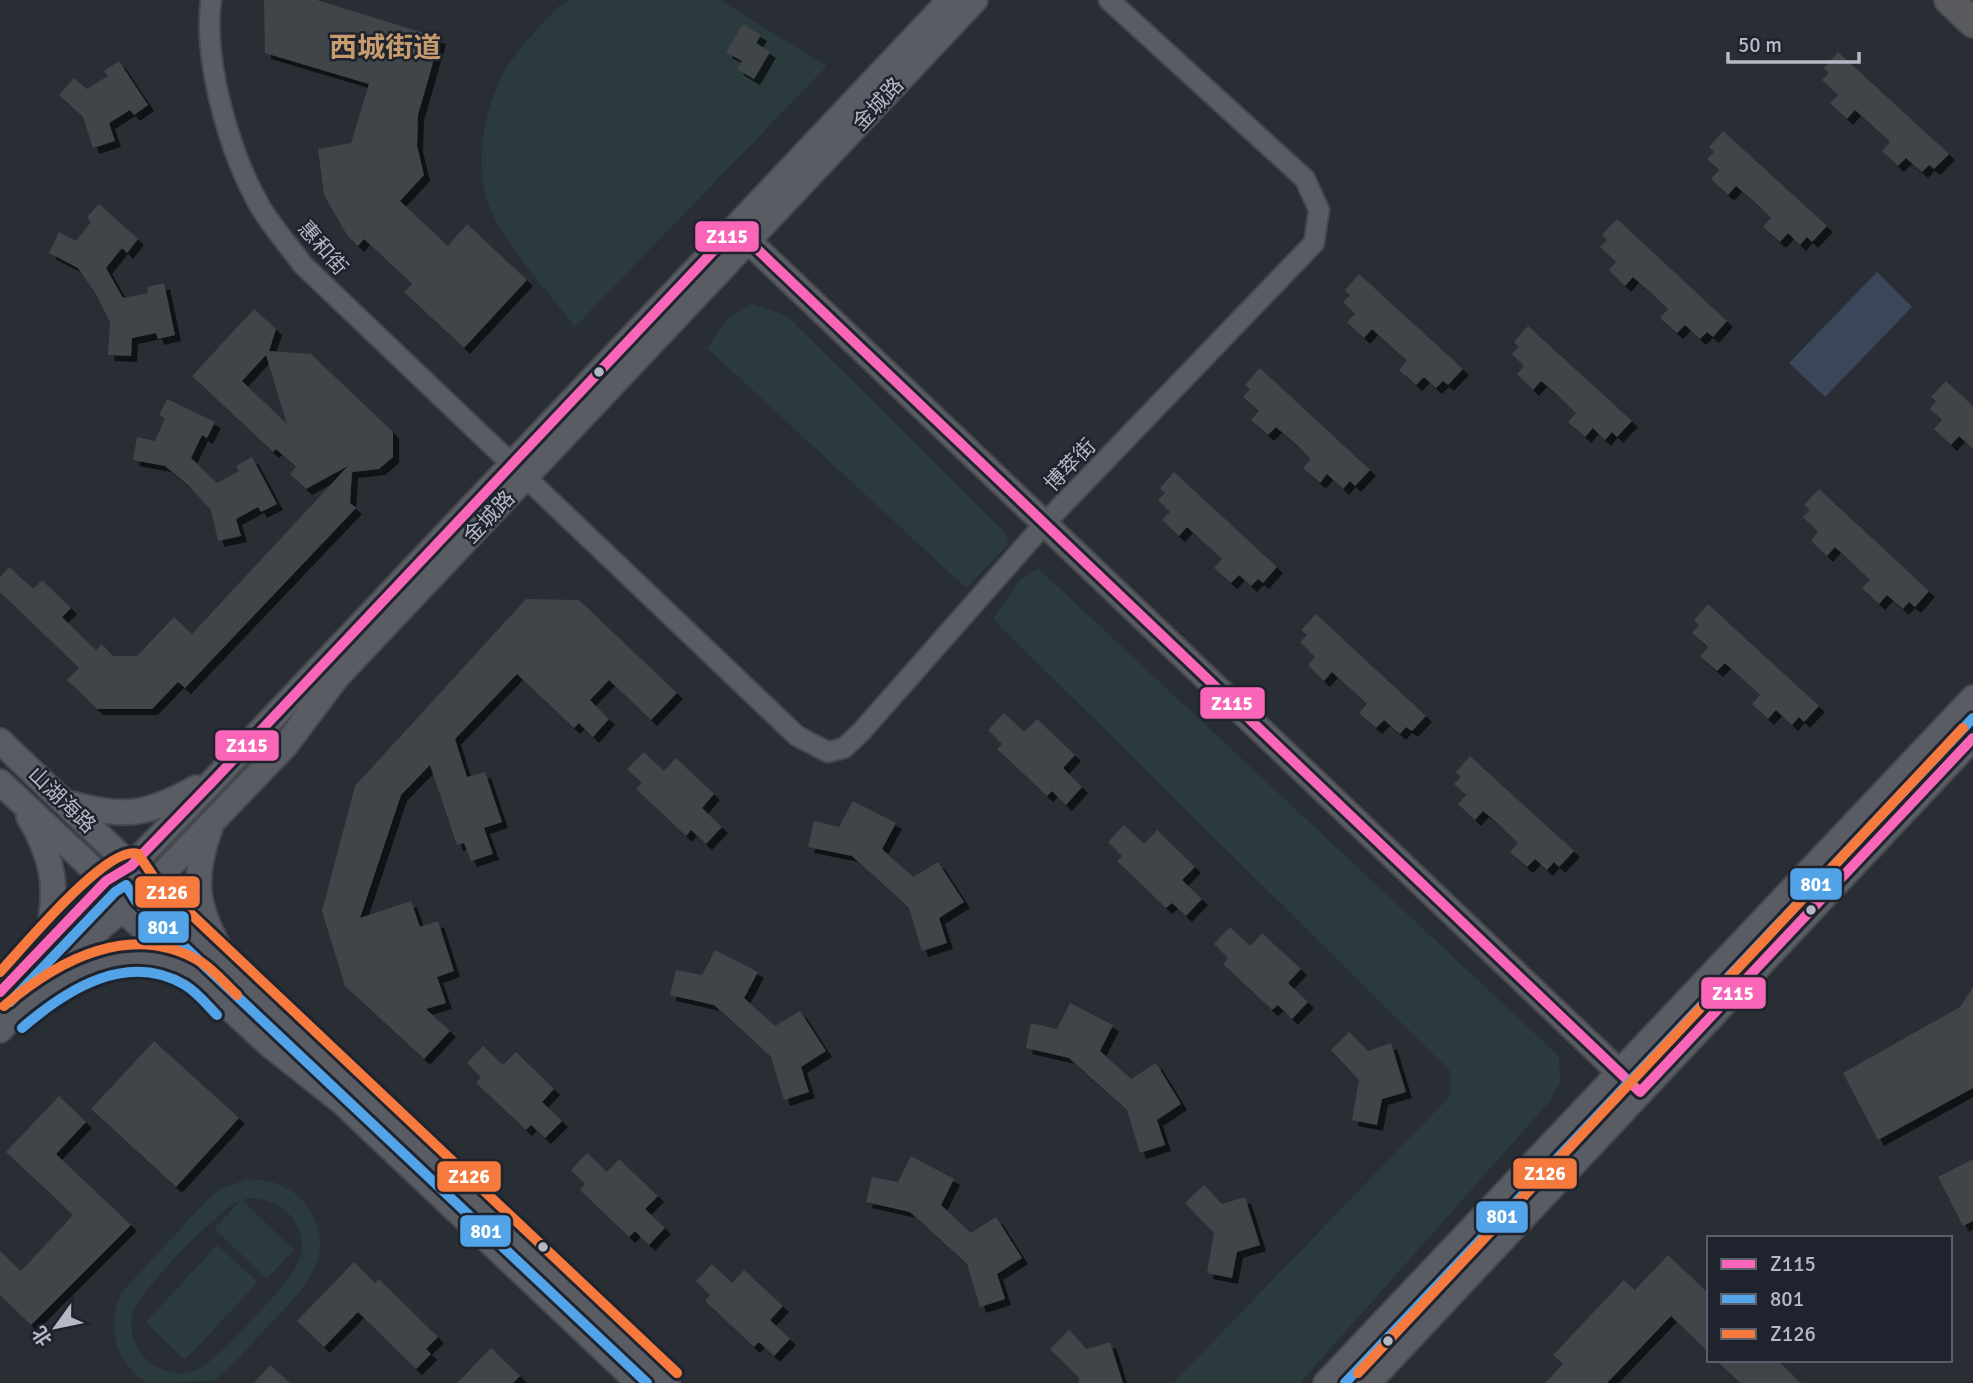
<svg xmlns="http://www.w3.org/2000/svg" width="1973" height="1383" font-family="Signika,'Noto Sans SC',sans-serif">
	<style>
		.green { fill: #2b3a3c; fill-rule: evenodd }
		.water { fill: #3b465b }
		.building { fill: #404449; fill-rule: evenodd; filter: url(#shadow) }
		.lines { fill: none; stroke-linecap: round; stroke-linejoin: round }
		.minor-casing { stroke: #45484d; stroke-width: 23 }
		.tertiary-casing { stroke: #45484d; stroke-width: 28 }
		.secondary-casing { stroke: #45484d; stroke-width: 32 }
		.minor { stroke: #595c63; stroke-width: 19 }
		.tertiary { stroke: #595c63; stroke-width: 24 }
		.secondary { stroke: #585a60; stroke-width: 28 }
		.bus-1-casing { stroke: #1e232e; stroke-width: 16 }
		.bus-2-casing { stroke: #1e232e; stroke-width: 16 }
		.bus-3-casing { stroke: #1e232e; stroke-width: 16 }
		.bus-1 { stroke: #fa66b7; stroke-width: 10 }
		.bus-2 { stroke: #53a3e8; stroke-width: 10 }
		.bus-3 { stroke: #f6793e; stroke-width: 10 }
		.bus-dot { fill: #b4b9c5; stroke: #1e232e; stroke-width: 2.5 }
		.labels { text-anchor: middle; stroke-width: 5; stroke-linejoin: round; paint-order: stroke }
		.street-label { font-size: 21px; fill: #b4b9c5; stroke: #1e232e }
		.district-label { font-size: 28px; font-weight: bold; fill: #c69c6e; stroke: #1e232e }
		.line-badge { stroke: #1e232e; stroke-width: 2.5 }
		.badge-label { font-size: 19px; text-anchor: middle; font-weight: bold; fill: #fff }
	</style>
	<defs>
		<filter id="shadow"><feDropShadow dx="6" dy="6" stdDeviation="0" flood-color="#0009"/></filter>
	</defs>
	<rect width="100%" height="100%" fill="#292d34"/>
	<!-- green -->
	<path class="green" d="M571,0H720L827,66L575,327C550,294 519,261 498,225C471,179 480,122 502,76C515,50 540,27 559,6Z
		M752,304L786,315L1006,533L1008,545L966,588L707,348L727,319Z
		M1038,568L1559,1056L1560,1083L1550,1101L1300,1383H1173L1451,1095L1450,1071L993,619L1020,580Z
		M249,1179C273,1180 295,1187 309,1209C340,1257 299,1294 267,1327C250,1346 234,1365 214,1381L148,1383C114,1364 107,1327 121,1293L208,1199L219,1189ZM250,1198C286,1199 315,1232 296,1267C288,1284 221,1354 205,1365C199,1369 192,1372 185,1373C171,1374 156,1369 146,1359C133,1347 128,1327 134,1310C141,1290 221,1207 241,1200L214,1229L267,1279L294,1250L242,1200Z
		M217,1245L258,1282L185,1360L146,1322Z"/>
	<!-- water -->
	<path class="water" d="M1877,272L1912,307L1825,397L1789,363Z"/>
	<!-- building -->
	<path class="building" d="M264,0H317L440,38L418,115L417,146L424,175L400,201L448,246L467,224L527,280L464,348L404,292L412,284L364,239L358,246L347,235L324,195L318,149L351,143L369,84L265,53Z
		M743,24L761,35L756,43L770,52L754,79L737,69L742,61L726,52Z
		M1838,52L1949,154L1934,169L1929,165L1922,172L1906,158L1898,166L1882,151L1890,142L1877,130L1855,110L1847,119L1830,103L1838,95L1822,80L1829,73L1824,68Z
		M119,61L148,105L134,115L130,110L109,123L115,141L93,148L83,117L59,95L74,78L87,89L108,76L104,71Z
		M1723,131L1827,226L1812,242L1807,237L1800,245L1788,233L1780,242L1763,227L1771,218L1759,206L1736,186L1728,195L1711,179L1719,170L1707,159L1714,152L1709,147Z
		M99,204L138,239L127,253L122,248L106,268L123,298L148,293L147,287L164,283L175,335L158,339L156,333L132,338L131,356L108,355L110,322L96,294L78,268L49,253L59,232L76,241L91,222L87,217Z
		M1617,219L1727,321L1713,337L1707,332L1700,339L1685,325L1677,333L1660,318L1668,309L1651,293L1633,277L1625,286L1609,270L1616,262L1600,247L1607,240L1602,235Z
		M1359,274L1463,369L1448,385L1443,381L1436,388L1424,377L1416,385L1399,370L1407,361L1384,340L1372,329L1364,338L1347,322L1355,314L1343,302L1350,295L1345,290Z
		M254,309L276,329L269,351L311,354L393,432V457L379,469L352,472L350,503L356,508L185,688L178,682L152,709H97L67,680L79,668L0,592V577L9,567L33,589L42,580L71,608L62,617L96,650L102,644L113,656H137L174,617L192,634L348,466L306,489L290,474L296,467L276,449L273,452L192,376ZM266,355L287,424L242,381Z
		M1528,326L1632,421L1617,437L1612,432L1605,440L1593,428L1585,437L1568,422L1576,413L1554,392L1541,381L1533,390L1517,374L1524,366L1512,354L1519,347L1514,342Z
		M1260,368L1370,470L1355,486L1350,481L1343,489L1327,474L1320,483L1303,468L1311,459L1299,447L1276,427L1268,435L1251,420L1259,411L1243,397L1250,389L1245,385Z
		M1946,381L1973,406V449L1959,436L1951,445L1934,429L1942,420L1930,409L1936,401L1931,397Z
		M167,399L215,422L207,438L202,435L191,458L217,483L239,471L236,466L252,457L277,504L261,512L258,507L236,519L241,536L218,541L211,510L189,486L165,466L133,460L137,437L155,441L165,418L159,415Z
		M1174,472L1277,567L1263,583L1258,579L1251,586L1239,575L1231,583L1214,568L1222,559L1187,527L1179,536L1162,520L1170,512L1158,500L1165,493L1160,488Z
		M1819,489L1929,591L1915,607L1909,602L1903,609L1887,595L1879,604L1862,588L1870,580L1848,559L1835,547L1827,556L1811,541L1818,532L1803,517L1810,510L1804,505Z
		M526,599L579,600L677,693L651,720L609,680L590,700L609,719L593,737L579,723L574,728L517,674L455,739L467,777L485,772L502,822L484,828L493,854L471,861L464,843L457,845L430,765L401,795L360,918L411,901L420,927L438,921L454,971L437,977L446,1003L426,1009L450,1031L424,1059L345,986L322,911L355,786Z
		M1708,604L1819,706L1804,722L1799,717L1792,725L1776,710L1768,719L1752,704L1760,695L1737,674L1725,663L1717,671L1700,656L1708,647L1692,633L1699,625L1694,620Z
		M1316,614L1426,716L1412,731L1406,727L1400,734L1384,720L1376,728L1359,713L1367,704L1332,672L1324,681L1308,665L1315,657L1300,642L1307,635L1301,630Z
		M1004,713L1024,732L1037,719L1075,755L1063,768L1082,787L1066,805L1052,791L1047,796L997,749L1002,744L988,730Z
		M644,752L664,771L676,758L714,794L702,808L722,827L706,844L691,830L686,836L636,789L642,783L627,769Z
		M1470,756L1574,851L1559,867L1554,862L1547,870L1535,859L1527,867L1510,852L1518,843L1496,822L1483,811L1475,820L1458,804L1466,795L1454,784L1461,777L1456,772Z
		M853,801L896,823L882,849L913,877L938,862L964,902L939,918L947,943L922,951L909,908L852,856L808,847L814,821L839,827Z
		M1124,825L1144,844L1157,830L1195,867L1182,880L1202,899L1186,916L1172,903L1166,908L1117,861L1122,856L1108,842Z
		M1230,927L1250,946L1262,933L1301,969L1288,983L1308,1002L1292,1019L1278,1005L1272,1010L1223,964L1228,958L1214,944Z
		M715,950L758,972L744,998L775,1026L800,1011L826,1051L801,1067L809,1092L784,1100L771,1057L743,1031L714,1005L670,995L676,970L702,975Z
		M1973,987V1088L1878,1140L1843,1073L1960,1007Z
		M1070,1003L1113,1025L1100,1051L1131,1079L1156,1063L1181,1104L1157,1120L1165,1145L1140,1153L1127,1110L1069,1058L1026,1048L1031,1023L1057,1029Z
		M1349,1032L1368,1051L1391,1043L1406,1092L1382,1099L1377,1125L1352,1120L1359,1080L1331,1050Z
		M154,1041L239,1118L176,1187L91,1109Z
		M483,1046L503,1065L516,1052L554,1089L542,1102L562,1121L545,1138L531,1125L526,1130L476,1083L481,1077L467,1063Z
		M59,1096L86,1122L56,1154L131,1225L31,1325L0,1295V1251L21,1271L73,1215L6,1152Z
		M587,1153L607,1172L619,1159L658,1196L645,1209L665,1228L649,1245L635,1231L629,1237L580,1190L585,1184L571,1170Z
		M911,1156L954,1179L941,1205L971,1233L996,1217L1022,1258L997,1274L1005,1299L980,1307L967,1264L910,1212L866,1202L872,1177L898,1182Z
		M1973,1159V1221L1963,1226L1938,1177Z
		M1204,1185L1222,1204L1245,1197L1260,1245L1237,1252L1232,1278L1207,1273L1214,1233L1185,1203Z
		M1668,1255L1709,1294V1353L1671,1316L1607,1383H1545L1563,1364L1553,1355L1624,1280L1635,1290Z
		M354,1262L375,1283L379,1279L438,1337L426,1349L431,1354L416,1369L358,1312L324,1347L297,1321Z
		M712,1264L732,1283L744,1270L783,1306L770,1320L790,1339L774,1356L759,1342L754,1347L705,1301L710,1295L696,1281Z
		M1069,1330L1087,1349L1110,1342L1123,1383H1078L1079,1378L1050,1349Z
		M491,1348L520,1376L513,1383H457Z
		M1716,1360H1777L1801,1383H1740Z
		M270,1365L290,1383H254Z"/>
	<g class="lines">
		<!-- minor casing -->
		<g class="minor-casing">
			<path id="minor" d="M211,0C203,62 230,155 261,208C273,228 289,246 303,265L797,736L828,752L844,748L861,732L1046,522L1314,243L1319,210L1305,179L1109,0"/>
		</g>
		<!-- tertiary casing -->
		<g class="tertiary-casing">
			<path id="tertiary" d="M738,231L1640,1092
				M0,741L131,866L146,891L667,1383
				M0,782L106,881L123,910L270,1045L342,1102L639,1383
				M68,803C125,818 144,816 196,788
				M29,817C55,861 59,893 46,942
				M210,828C191,881 196,907 223,955
				M56,985C104,960 129,946 182,969
				M0,992L106,881L131,866L216,778L950,0
				M0,1030L103,925L146,891L285,746L337,677L975,0
				M1326,1383L1973,698
				M1368,1383L1973,738"/>
		</g>
		<!-- secondary casing -->
		<g class="secondary-casing">
			<path id="secondary" d="M1949,0L1973,23"/>
		</g>
		<!-- minor -->
		<use href="#minor" class="minor"/>
		<!-- tertiary -->
		<use href="#tertiary" class="tertiary"/>
		<!-- secondary -->
		<use href="#secondary" class="secondary"/>
		<!-- bus-1 casing -->
		<g class="bus-1-casing">
			<path id="bus-1" d="M0,992L106,881L131,866L216,778L735,228L1640,1092L1973,738"/>
		</g>
		<!-- bus-2 casing -->
		<g class="bus-2-casing">
			<path id="bus-2" d="M10,1002L115,892L126,885L136,901L647,1383
				M22,1028C67,989 127,951 185,985C198,993 207,1005 217,1015
				M1345,1383L1973,718"/>
		</g>
		<!-- bus-3 casing -->
		<g class="bus-3-casing">
			<path id="bus-3" d="M0,972C22,949 108,843 138,854L157,882L677,1373
				M4,1006C58,960 132,920 201,962C214,970 225,984 237,995
				M1358,1373L1963,728"/>
		</g>
		<!-- bus-1 -->
		<use href="#bus-1" class="bus-1"/>
		<!-- bus-2 -->
		<use href="#bus-2" class="bus-2"/>
		<!-- bus-3 -->
		<use href="#bus-3" class="bus-3"/>
	</g>
	<!-- markers -->
	<g class="bus-dot">
		<circle cx="599" cy="372" r="6"/>
		<circle cx="1811" cy="910" r="6"/>
		<circle cx="543" cy="1247" r="6"/>
		<circle cx="1388" cy="1341" r="6"/>
	</g>
	<g class="labels">
		<!-- street labels -->
		<g class="street-label">
			<text transform="translate(878 104) rotate(-47)" y="7">金城路</text>
			<text transform="translate(323 248) rotate(49)" y="7">惠和街</text>
			<text transform="translate(1070 465) rotate(-46)" y="7">博萃街</text>
			<text transform="translate(489 517) rotate(-46)" y="7">金城路</text>
			<text transform="translate(62 800) rotate(44)" y="7">山湖海路</text>
		</g>
		<!-- district labels -->
		<g class="district-label">
			<text x="385" y="57">西城街道</text>
		</g>
	</g>
	<g class="line-badge">
		<rect x="694" y="220" width="66" height="33" rx="7" fill="#fa66b7"/>
		<rect x="1199" y="686" width="67" height="34" rx="7" fill="#fa66b7"/>
		<rect x="214" y="729" width="66" height="33" rx="7" fill="#fa66b7"/>
		<rect x="1789" y="867" width="54" height="34" rx="7" fill="#53a3e8"/>
		<rect x="134" y="875" width="67" height="34" rx="7" fill="#f6793e"/>
		<rect x="137" y="910" width="53" height="34" rx="7" fill="#53a3e8"/>
		<rect x="1700" y="976" width="67" height="34" rx="7" fill="#fa66b7"/>
		<rect x="1512" y="1157" width="66" height="33" rx="7" fill="#f6793e"/>
		<rect x="436" y="1160" width="66" height="33" rx="7" fill="#f6793e"/>
		<rect x="1475" y="1200" width="54" height="34" rx="7" fill="#53a3e8"/>
		<rect x="459" y="1214" width="53" height="34" rx="7" fill="#53a3e8"/>
	</g>
	<g class="badge-label">
		<text x="727" y="243">Z115</text>
		<text x="1232" y="710">Z115</text>
		<text x="247" y="752">Z115</text>
		<text x="1816" y="891">801</text>
		<text x="167" y="899">Z126</text>
		<text x="163" y="934">801</text>
		<text x="1733" y="1000">Z115</text>
		<text x="1545" y="1180">Z126</text>
		<text x="469" y="1183">Z126</text>
		<text x="1502" y="1223">801</text>
		<text x="486" y="1238">801</text>
	</g>
	<!-- legend -->
	<rect x="1707" y="1236" width="245" height="126" fill="#1e232e" stroke="#5a5f6a" stroke-width="2"/>
	<rect x="1721" y="1259" width="35" height="10" fill="#fa66b7" stroke="#5a5f6a" stroke-width="2"/>
	<text x="1770" y="1271" font-size="21" fill="#b4b9c5">Z115</text>
	<rect x="1721" y="1294" width="35" height="10" fill="#53a3e8" stroke="#5a5f6a" stroke-width="2"/>
	<text x="1770" y="1306" font-size="21" fill="#b4b9c5">801</text>
	<rect x="1721" y="1329" width="35" height="10" fill="#f6793e" stroke="#5a5f6a" stroke-width="2"/>
	<text x="1770" y="1341" font-size="21" fill="#b4b9c5">Z126</text>
	<!-- north arrow -->
	<g transform="translate(56 1327) rotate(237)" stroke="#1e232e" stroke-width="5" paint-order="stroke">
	<path d="M0-5L12 26L0 18L-12 26Z" fill="#b4b9c5"/>
	<text y="-10" font-size="19" font-weight="bold" text-anchor="middle" fill="#b4b9c5">北</text>
	</g>
	<!-- scale -->
	<path d="M1728 52v10h131v-10" fill="none" stroke="#b4b9c5" stroke-width="3.5"/>
	<text x="1738" y="52" font-size="21" fill="#b4b9c5" stroke="#1e232e" stroke-width="5" paint-order="stroke">50 m</text>
</svg>
